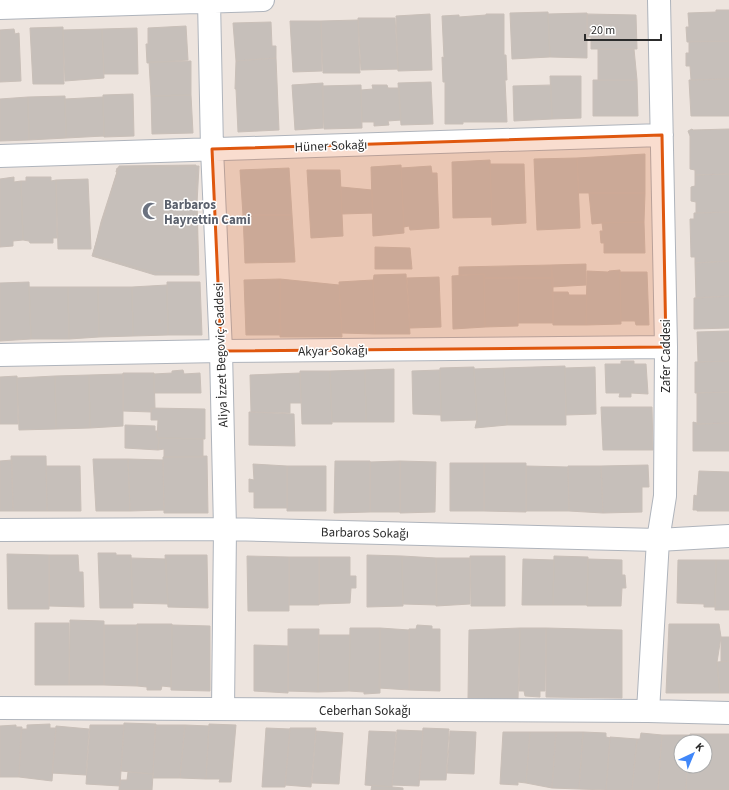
<svg xmlns="http://www.w3.org/2000/svg" width="729" height="790" font-family="'Source Sans 3',sans-serif">
	<style>
		.building { fill: #c6bfba; stroke: #c9bfb8 }
		.lines { fill: none; stroke-linecap: round; stroke-linejoin: round }
		.minor-casing { stroke: #afb4bc; stroke-width: 24 }
		.minor { stroke: #fff; stroke-width: 22 }
		.marked { fill: #df570e; fill-opacity: 0.2; stroke: #df570e; stroke-width: 3; stroke-linejoin: round }
		.labels { text-anchor: middle; stroke-width: 3; stroke-linejoin: round; paint-order: stroke }
		.street-label { font-size: 13px; fill: #2c2c2c; stroke: #fff }
		.worship-label { font-size: 13px; font-weight: bold; fill: #5b616d; stroke: #fff; text-anchor: start }
	</style>
	<rect width="100%" height="100%" fill="#ede4de"/>
	<!-- building -->
	<path class="building" d="M716,10H729V41L687,42L686,27H689L688,13L716,12Z
		M548,12L550,57L512,59L510,13Z
		M587,13V58L550,57L548,14Z
		M430,14L432,70L398,71L396,16Z
		M486,14H504V55H506L507,80H505L507,122H463V124H445V82H443L442,57L444,58L442,16L459,15V17L486,15Z
		M587,14L636,15L637,49H591V37H587Z
		M358,18H395L398,69L361,70Z
		M358,20L360,73H323L321,21Z
		M290,21H321L322,71L293,72Z
		M271,22L272,46H276V58L236,61L233,23Z
		M186,26L188,60L147,63L146,44H148V28Z
		M63,27L64,84H33L30,28Z
		M137,28L138,74H104L102,29Z
		M14,29L15,34L19,33L21,81L0,82V30Z
		M102,29L104,78L65,81L63,30Z
		M689,41H729V79L691,80L690,66H686V53H689Z
		M598,49H634L637,80H598Z
		M276,58L279,130L238,132L236,89H235L236,61Z
		M191,61V95L151,96L149,62Z
		M550,76H581V118L552,119Z
		M729,79V116H691L689,80Z
		M593,80H637L638,116H593Z
		M431,82L433,124L401,125L398,83Z
		M323,83V128L295,130L292,85Z
		M361,85L362,128L324,129L322,86Z
		M372,85H387L388,88H399L401,120L388,121L389,125L374,126V122H362L361,90L373,89Z
		M551,85L552,119L514,121L513,86Z
		M133,94L134,136L104,137L103,95Z
		M191,95L193,133L152,134L151,96Z
		M65,96L66,138L29,140L28,97Z
		M28,97L29,140L0,141V99Z
		M103,97L104,136L66,138L65,99Z
		M692,129L693,130L729,129V174L695,175V170L690,169V136L688,131Z
		M645,154V193H579L577,158Z
		M577,158L580,228L537,230L534,159Z
		M490,160L492,217L453,218L452,162Z
		M490,164H524L526,223L492,225Z
		M196,165L198,275H155L92,256L119,166Z
		M401,165L404,233L373,236L371,167Z
		M199,166L197,203L199,275L152,272L93,255L101,222L117,172H116L117,168Z
		M431,166L432,173H437L439,228L410,230L409,226L404,227L401,168Z
		M289,168L292,215H243L240,170Z
		M307,170H340L343,236L311,238Z
		M729,174V212L696,213V202L691,201V187L695,186V175Z
		M14,177V182L21,181L23,240L13,241V246L0,247V179Z
		M26,177H51V181L56,180L57,238H53V243H30L29,241L23,240L21,181H26Z
		M88,179L91,249H58L56,180Z
		M341,187L372,190L373,213L342,214Z
		M589,193H645L644,222L602,223L592,224Z
		M729,212V261L695,263V257H691L690,219H694V213Z
		M243,215H292L295,262L245,263Z
		M644,222L645,253H604V243H601L600,231H603L602,223Z
		M375,247L410,248L412,269H375Z
		M729,261V296L696,298L695,263Z
		M586,264V285L552,287L551,265Z
		M551,265L553,278H484V274L459,275V267Z
		M620,270L621,324L586,325L587,271L608,272L609,271Z
		M620,272H647L649,325H636L635,321H621Z
		M406,274L410,334H375L373,283L374,275Z
		M484,274L485,327L453,329L452,276Z
		M439,277L441,327L410,328L407,278Z
		M519,277L518,326L485,327L484,278Z
		M519,277L553,278V323H518Z
		M280,279L339,285L342,337H280Z
		M280,279L281,335H246L244,280Z
		M373,280L375,334L342,333L339,282Z
		M29,282L31,339L0,341V283Z
		M167,282H200L202,335H168Z
		M167,285L168,335L133,336L132,287Z
		M29,287H68L69,339H31Z
		M68,287H98L99,337L69,339Z
		M98,287H132L133,336L99,337Z
		M552,292H568L569,295H587L586,325H553Z
		M729,296V328L694,329V298Z
		M729,331V361L698,362L697,332Z
		M621,361H634V364H646L648,394L631,393V397H619L620,393H606L605,364H621Z
		M729,361V392L695,393V362Z
		M565,366L566,425H507L504,368Z
		M474,367L477,420L441,421L440,368Z
		M595,367L596,414L566,415L565,368Z
		M504,368L507,425L475,428L477,420L474,369Z
		M394,369V422H366L365,370Z
		M183,370L184,374L200,373L201,393H154V374L172,373V371Z
		M365,370L366,422H332L330,371Z
		M440,370L441,415L413,414L412,371Z
		M300,371H330L332,424H302Z
		M123,373H154L155,408H151V412L123,411Z
		M300,373L301,403H290V413L251,412L250,375Z
		M123,374V426L90,428L89,375Z
		M89,375L90,428L56,429L55,376Z
		M17,376L18,424H0V377Z
		M55,376L56,429L19,430L17,378Z
		M729,392V423L697,424V393Z
		M601,407H652L653,450H603Z
		M151,408L205,409V439L157,438L158,420H151Z
		M249,412L294,414L295,446L249,445Z
		M693,422L697,423V424L729,423V451H693Z
		M125,425L155,426V431H158L157,438H159L158,450L125,448Z
		M159,438L203,439V457H164V449L158,450Z
		M11,456H46L47,511H13Z
		M207,456L208,513H164L163,457Z
		M93,459H128L130,511H96Z
		M128,459L163,460L164,510L130,511Z
		M12,460L13,511H0V461Z
		M335,461H370V512L334,513Z
		M400,461L436,462L435,512L400,513Z
		M400,461V512H370V462Z
		M450,463H484V511H450Z
		M484,463H526V512L484,511Z
		M253,464L287,466V508H254V492H249V479L254,480Z
		M648,465L649,487H642V512L603,513L601,466Z
		M46,466H80L81,511H47Z
		M287,466H326V511H287Z
		M526,466L568,467L569,511H526Z
		M568,466H601L603,513L569,511Z
		M699,471L729,472V511H697V510H693L694,495L697,496Z
		M98,553H116V555H131L133,608H100Z
		M7,554L49,555V609H8Z
		M49,555H78L79,572H83L84,607L49,606Z
		M165,555H207L208,608L168,607Z
		M367,555L402,556L403,606L367,607Z
		M247,556L289,557V611H248Z
		M402,556L436,558L437,605L403,604Z
		M470,556H505V606H471Z
		M554,556L588,557L587,605H553Z
		M289,557H319V605H289Z
		M319,557H350V576H356V588H351L350,603L319,604Z
		M131,558L166,559L168,604L132,603Z
		M436,558H470V604L436,606Z
		M523,559L554,560L553,605H522Z
		M588,559L622,560V575H625L626,588H622L621,606H587Z
		M678,560H716L715,607H704V604L677,603Z
		M716,560H729V610H715Z
		M70,620L104,621V685H69Z
		M35,623H69V685H35Z
		M137,624H172L171,687L162,686L161,690H147V687L137,686Z
		M669,624H719L721,637L717,662L720,693H666Z
		M104,625H137V686L104,685Z
		M172,625L210,626V691L171,690Z
		M417,625L432,626V629H440V691L409,690V629H416Z
		M350,628H380V693L364,694V692L349,691Z
		M380,628L409,630V690L379,688Z
		M520,628H546L545,691H540V697L525,696L524,691H519Z
		M520,628L518,699L468,698L469,630Z
		M546,628L622,630V698L546,697Z
		M288,629H319L318,692L288,691Z
		M319,635H350L349,691L318,692Z
		M721,637H729V661L721,662Z
		M254,645L288,646V693L254,691Z
		M729,661V693H720L717,662Z
		M124,723L156,724L153,774L121,771Z
		M50,724V728H56L52,781L19,777L21,729H27V725Z
		M209,724L236,725L231,782H219L220,779H206Z
		M16,725V727H22L19,777H0V726Z
		M90,725H124L120,786L86,784Z
		M155,725H185L180,778H153Z
		M185,725L209,726L206,779L180,778Z
		M56,726L89,729L86,775L52,773Z
		M266,728L290,729L285,787H262Z
		M290,728H316L311,787L285,785Z
		M423,728L449,729L446,780H419Z
		M397,730L423,731L419,786L392,785Z
		M316,731L343,733L339,784L312,783Z
		M369,731L396,732L392,787L365,785Z
		M450,731L476,732L474,774L447,773Z
		M503,732H530L526,783L518,782V785L500,784Z
		M530,732H556L552,788L526,783Z
		M556,732H583L579,789L552,788Z
		M583,732L606,733V737L610,738L606,790L579,789Z
		M641,733L662,735L658,790H632L637,739H640Z
		M690,734H729V790H686L687,766H705V742H689Z
		M662,735H690L689,742H681V766H687L686,790H658Z
		M610,737L637,739L632,790H606Z
		M128,772L153,774L152,790H119L120,780H127Z
		M372,785L403,788V790H371Z"/>
	<g class="lines">
		<!-- minor casing -->
		<g class="minor-casing">
			<path id="minor" d="M209,0L212,149L221,351L225,529L223,709
				M0,8L263,0
				M0,156L662,135
				M0,355L221,351L666,347
				M0,530L225,529L658,540L729,536
				M0,708L648,711L729,713
				M648,711L658,540L665,496L666,347L659,0"/>
		</g>
		<!-- minor -->
		<use href="#minor" class="minor"/>
	</g>
	<!-- marked area -->
	<path class="marked" d="M662,135L666,347L221,351L212,149Z"/>
	<!-- icons -->
	<defs>
		<g id="mosque-bare" transform="scale(1.38)"><path d="M3.5-4.9A6 6 0 1 0 3.5 4.9A5 5 0 1 1 3.5-4.9Z" fill="#6b7280" stroke="#fff" stroke-width="2.5" paint-order="stroke"/></g>
	</defs>
	<g fill-rule="evenodd">
		<use href="#mosque-bare" x="151" y="211"/>
	</g>
	<g class="labels">
		<!-- street labels -->
		<g class="street-label">
			<text transform="translate(331 145) rotate(-2)" y="5">Hüner Sokağı</text>
			<text transform="translate(333 350) rotate(-1)" y="5">Akyar Sokağı</text>
			<text transform="translate(220 355) rotate(-92)" y="5">Aliya İzzet Begoviç Caddesi</text>
			<text transform="translate(665 356) rotate(-90)" y="5">Zafer Caddesi</text>
			<text transform="translate(365 532) rotate(1)" y="5">Barbaros Sokağı</text>
			<text x="365" y="715">Ceberhan Sokağı</text>
		</g>
		<!-- worship labels -->
		<g class="worship-label">
			<text x="164" y="209">Barbaros<tspan x="164" dy="15">Hayrettin Cami</tspan></text>
		</g>
	</g>
	<!-- north arrow -->
	<g transform="translate(693 754) rotate(44)"><circle r="19" fill="#ffffff" stroke="#ababab"/>
	<path d="M0-3L7 15L0 10L-7 15Z" fill="#4087f9"/>
	<text y="-6" font-size="11" font-weight="bold" text-anchor="middle" fill="#2c2c2c">K</text>
	</g>
	<!-- scale -->
	<path d="M585 34v6h76v-6" fill="none" stroke="#2c2c2c" stroke-width="2"/>
	<text x="591" y="34" font-size="12" fill="#2c2c2c" stroke="#ffffff" stroke-width="3" paint-order="stroke">20 m</text>
</svg>
